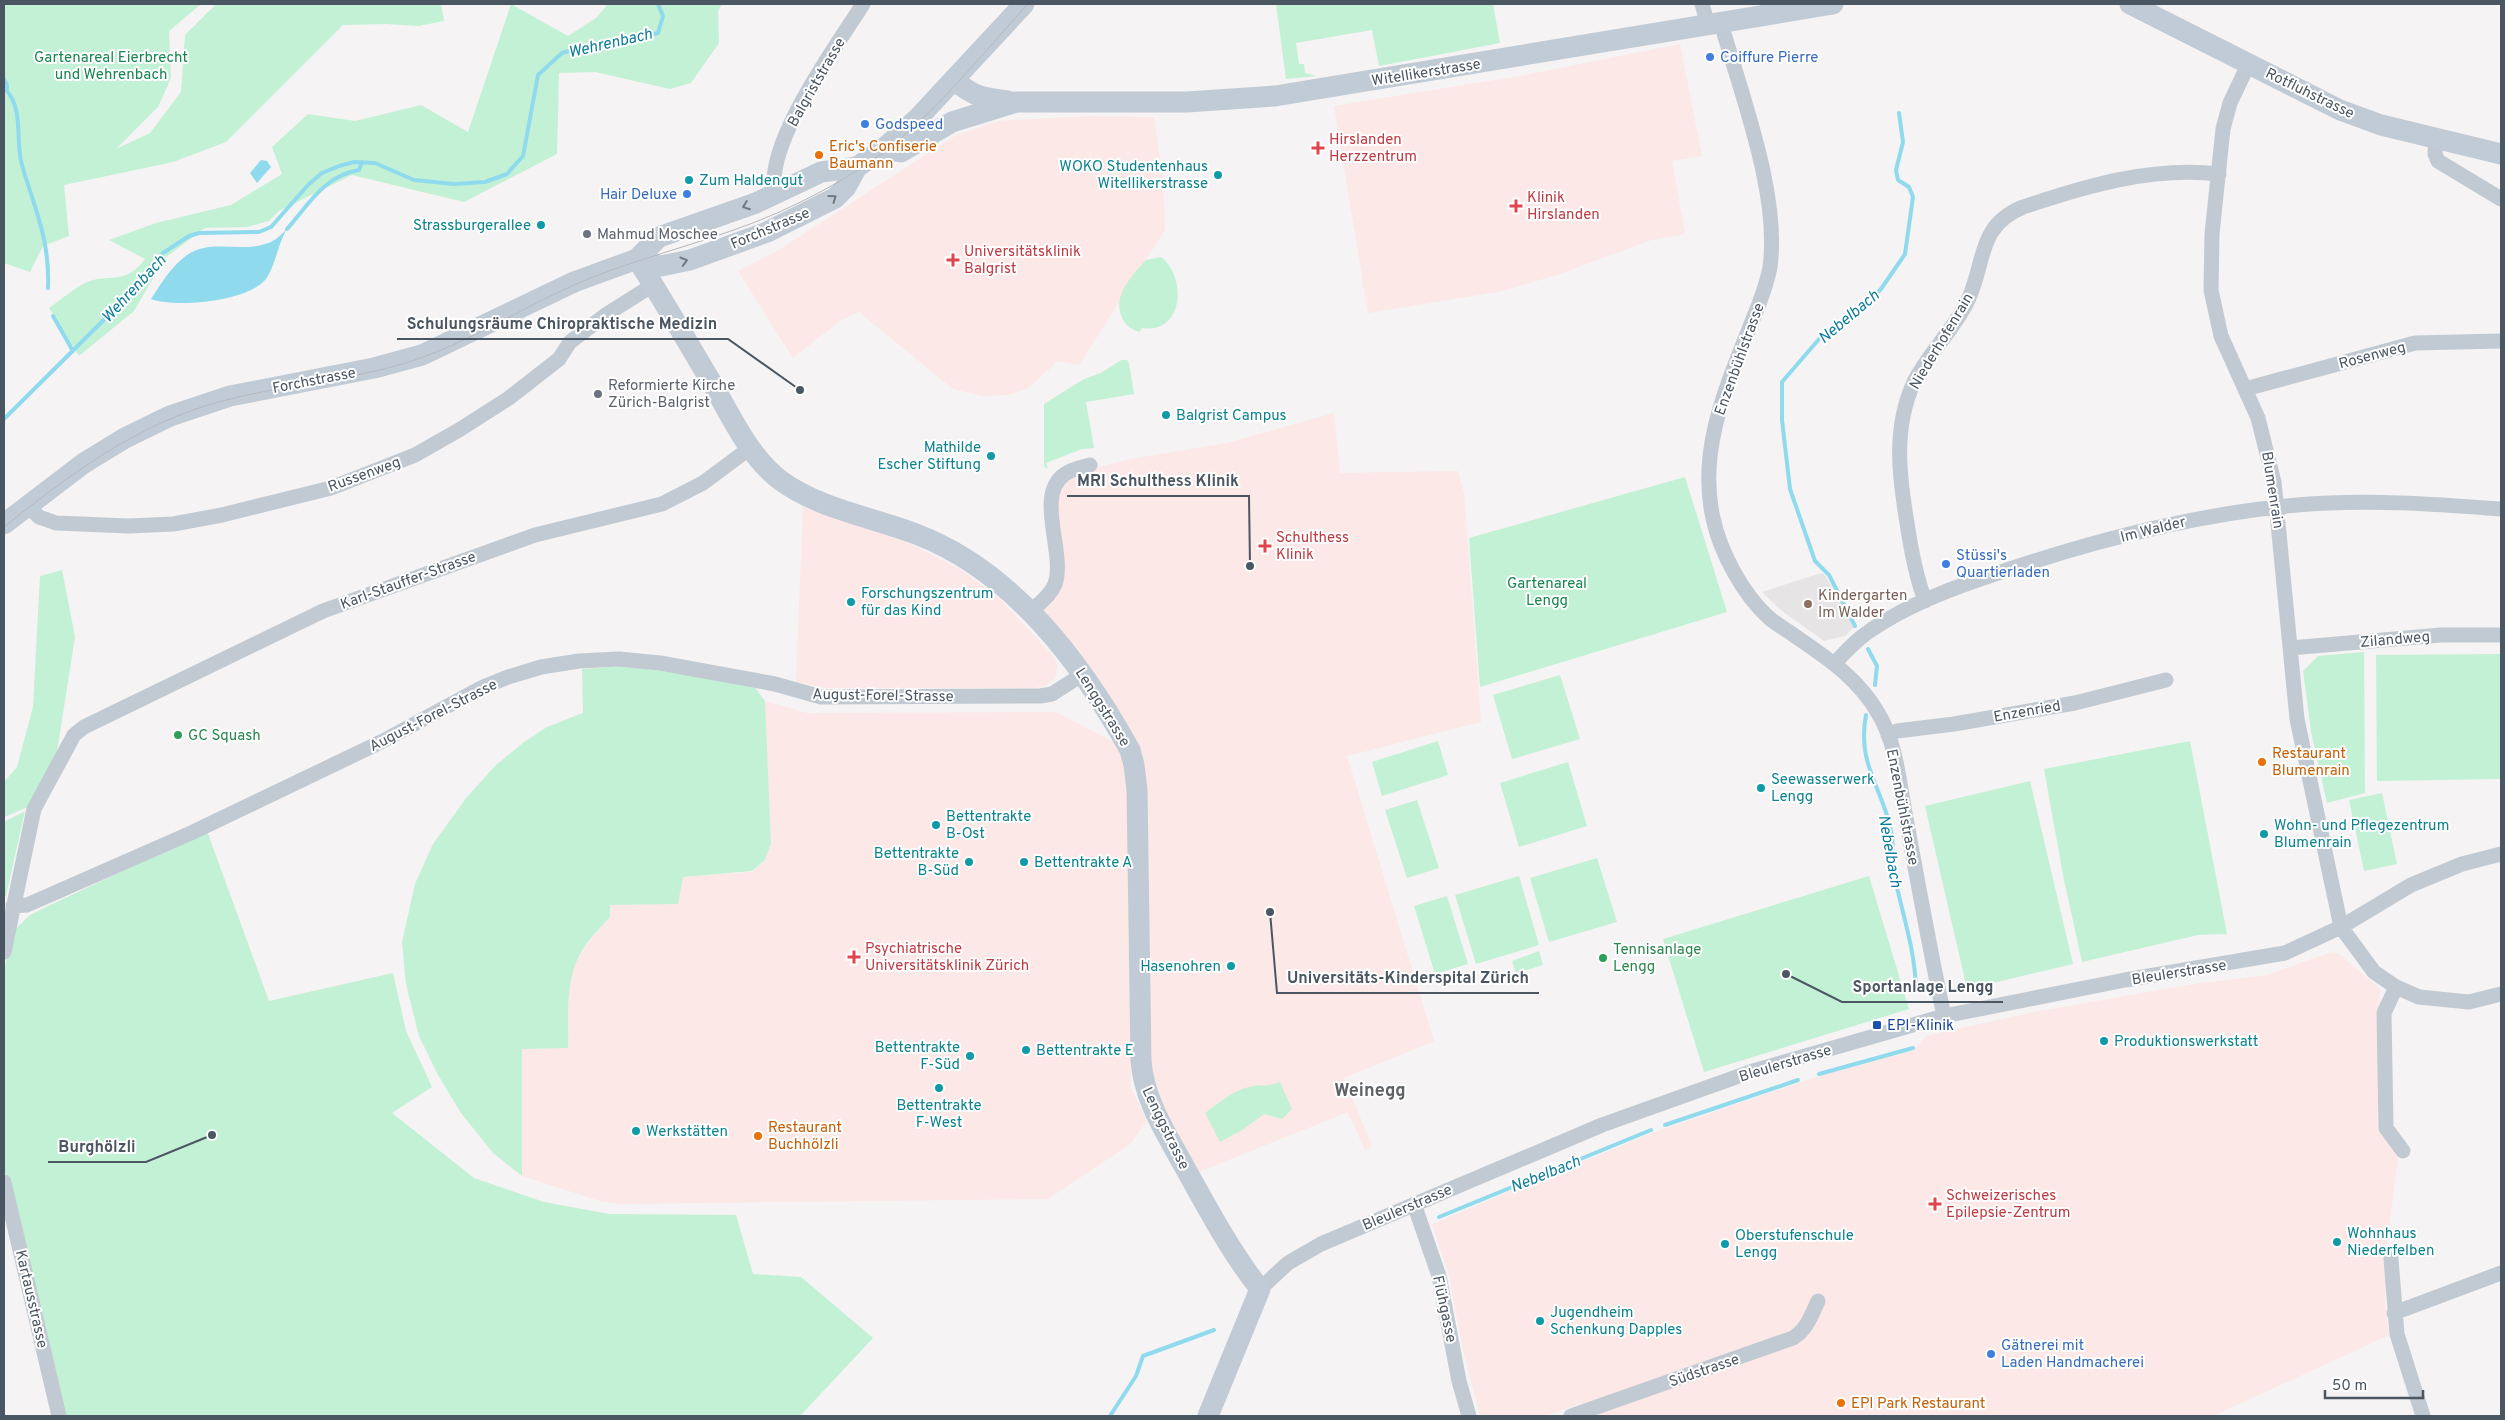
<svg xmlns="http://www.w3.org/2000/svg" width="2505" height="1420" font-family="Overpass,sans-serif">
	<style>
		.education { fill: #e6e4e5 }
		.medical { fill: #fce8e6 }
		.green { fill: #c3f1d5 }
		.water { fill: #90daee }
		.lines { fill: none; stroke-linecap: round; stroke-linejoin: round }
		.stream { stroke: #90daee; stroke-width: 4 }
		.street { stroke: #c1cad2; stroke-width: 15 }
		.secondary { stroke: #c1cbd6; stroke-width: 21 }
		.tram { stroke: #b5b8bd; stroke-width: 1 }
		.oneway { stroke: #6e7984 }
		.shop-dot { fill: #3f7fe0; stroke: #fff; stroke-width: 2 }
		.health-dot { fill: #e0444e; stroke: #fff; stroke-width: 2 }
		.food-dot { fill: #e8710a; stroke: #fff; stroke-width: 2 }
		.culture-dot { fill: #0f9aa8; stroke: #fff; stroke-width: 2 }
		.worship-dot { fill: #6b7280; stroke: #fff; stroke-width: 2 }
		.education-dot { fill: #8d6e63; stroke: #fff; stroke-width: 2 }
		.leisure-dot { fill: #2e9e5b; stroke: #fff; stroke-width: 2 }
		.transit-dot { fill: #1a4fb4; stroke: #fff; stroke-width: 2 }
		.labels { text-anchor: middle; stroke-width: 4; stroke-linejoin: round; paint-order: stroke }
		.park-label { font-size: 15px; fill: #17864f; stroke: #fff }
		.shop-label { font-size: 15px; fill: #366cbe; stroke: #fff; text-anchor: start }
		.street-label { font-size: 15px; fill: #4a5661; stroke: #fff }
		.health-label { font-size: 15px; fill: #be3a42; stroke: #fff; text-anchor: start }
		.food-label { font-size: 15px; fill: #c56008; stroke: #fff; text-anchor: start }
		.culture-label { font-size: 15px; fill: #0d838f; stroke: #fff; text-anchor: start }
		.worship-label { font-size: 15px; fill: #5b616d; stroke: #fff; text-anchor: start }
		.education-label { font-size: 15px; fill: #785e54; stroke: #fff; text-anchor: start }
		.leisure-label { font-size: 15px; fill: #27864d; stroke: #fff; text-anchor: start }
		.transit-label { font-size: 15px; fill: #164399; stroke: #fff; text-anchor: start }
		.water-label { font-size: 16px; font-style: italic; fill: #0c7c9b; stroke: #fff }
		.quarter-label { font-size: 18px; font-weight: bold; fill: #5f6368; stroke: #fff }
		.leader { fill: none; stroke: #4a5661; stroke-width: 2 }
		.callout-dot { fill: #4a5661; stroke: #fff; stroke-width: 2 }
		.callout-label { font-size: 16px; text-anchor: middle; font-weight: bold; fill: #4a5661; stroke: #fff; stroke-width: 4; stroke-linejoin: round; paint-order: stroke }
	</style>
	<rect width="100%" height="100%" fill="#f5f3f3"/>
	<!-- education -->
	<path class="education" d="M1821,573L1824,574L1855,626L1845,636L1824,641L1782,611L1762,592Z"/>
	<!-- medical -->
	<path class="medical" d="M1680,44L1702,156L1672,161L1685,234L1651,240L1557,275L1498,292L1368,313L1334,106L1520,76Z
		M1089,116L1154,117L1163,180L1165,230L1079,365L1058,361L1028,388L1009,395L983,396L953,389L859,312L841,320L793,358L738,271L779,250L953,137L997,121Z
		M1334,413L1340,473L1458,471L1464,493L1481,722L1347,756L1434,1041L1344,1078L1372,1146L1365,1150L1348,1112L1196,1173L1151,1091L1145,789L1039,609L1055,593L1058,497L1063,485L1076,473L1131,459L1227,443Z
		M803,506L911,544L961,570L1000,599L1054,657L1058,668L1055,678L1045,686L1034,688H825L796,682Z
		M765,701L807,713L1056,712L1116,743L1126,768L1131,1088L1147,1121L1129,1145L1048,1199L619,1204L600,1201L522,1176V1049L568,1048L569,987L573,968L585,947L610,917V905L678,904L683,877L752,872L765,860L771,844Z
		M2332,952L2339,954L2380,989L2377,1124L2398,1156L2386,1254L2385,1305L2389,1335L2213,1416H1587L1582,1403L1545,1416H1480L1462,1346L1449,1275L1432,1224L1652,1133L1819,1076L1914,1050L1926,1036L2034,1012L2194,984L2267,975Z"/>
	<!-- green -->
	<path class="green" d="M4,4H201L169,31L171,78L158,107L116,149L150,133L181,92L185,35L216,4H441L444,21L419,26L386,24L343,25L226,142L173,162L64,185L69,236L43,246L30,272L4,263Z
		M511,4L568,36L596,18L608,4H722L718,11L719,43L691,83L670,89L595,72L559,73L557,154L464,202L352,175L279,211L269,221L247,227L205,228L165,258L134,311L79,356L49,308C60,300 72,290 85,283C109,272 124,287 145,259L109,240L156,223L231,205L282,174L272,147L308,114L355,121L421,105L468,132Z
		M1276,4H1493L1500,43L1379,66L1372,30L1296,43L1299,64H1304L1305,73L1317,76L1286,79Z
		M1161,257C1187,276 1184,335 1142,328L1140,332C1132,330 1126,326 1122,318C1112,295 1132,276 1146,260Z
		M1121,360H1127L1129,363L1134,394L1086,402L1094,448L1082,449L1046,463L1048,469L1044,466V404L1084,379L1101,373Z
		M1685,477L1727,612L1480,687L1469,538Z
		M62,570L75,637L56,758L28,807L4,817V782L17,767L33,707L40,576Z
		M2364,652L2365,793L2327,803L2311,732L2303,671L2318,656Z
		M2501,654V779L2377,781L2376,655Z
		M623,666L692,675L754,686L765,701L771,844L765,860L752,871L683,877L678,904L610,905V917C602,926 592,936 585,946C564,976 569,1013 568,1048L522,1049V1176L493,1153L461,1113L438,1075L419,1036L406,984L402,942L415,884L433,844L467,797L496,765L524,742L547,727L583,713L582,669Z
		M1560,675L1580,739L1512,759L1493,695Z
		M1438,741L1448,775L1382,796L1372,762Z
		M2190,741L2227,934L2198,935L2082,962L2063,875L2044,769Z
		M1568,762L1587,826L1519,847L1500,783Z
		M2030,781L2073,964L1967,989L1925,806Z
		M2382,793L2397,864L2364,871L2349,800Z
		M1417,800L1439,868L1407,878L1385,810Z
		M25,811L6,896L4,895V822Z
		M207,831L269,1001L393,973L406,1031L432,1087L392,1113L474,1178L544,1202L609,1214L736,1215L753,1274L801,1277L873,1338L800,1416H64L4,1168V973L11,933L30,915L44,908Z
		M1597,858L1617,922L1549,942L1530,878Z
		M1519,876L1539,945L1476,964L1455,895Z
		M1869,876L1909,1009L1704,1072L1663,939Z
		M1447,896L1468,964L1435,974L1414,906Z
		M1539,951L1543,965L1516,973L1512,961Z
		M1280,1082L1292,1109L1282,1119L1264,1114L1244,1129L1220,1142L1205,1113C1219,1103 1232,1091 1249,1087C1261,1084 1269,1087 1280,1082Z"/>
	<!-- water -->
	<path class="water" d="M261,160L267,161L271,167L257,183L250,173Z
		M287,229C278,243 275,267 266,279C247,302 177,308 151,299C160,285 170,269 182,259C206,237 238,253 265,244C274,242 281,235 287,229Z"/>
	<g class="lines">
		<!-- stream -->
		<path class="stream" d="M4,79L7,85V91C24,111 15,142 22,165C35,210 50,240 48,288
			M287,229C309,204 325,175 359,170L362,162
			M53,316L73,351
			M4,419L145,279L163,253L189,236L199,233L259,232L271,227L309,184L322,173L339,166L354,162L375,163L414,180L454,184L485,182L507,174L523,156L538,75L562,53L597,43L629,40L658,33L663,16L658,4
			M1855,626L1829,575L1815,561L1790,489L1782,420V382L1826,331L1858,312L1881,289L1905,254L1913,197L1909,187L1898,180L1896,170L1903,142L1899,113
			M1868,649L1877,666L1875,685
			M1866,715C1857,762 1880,785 1890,826C1895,845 1892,865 1896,883C1904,919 1915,952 1916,989
			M1819,1074L1913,1048
			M1665,1125L1798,1080
			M1439,1217L1651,1130
			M1110,1416L1136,1376L1143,1356L1214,1330"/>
		<!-- street -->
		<path class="street" d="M1702,4L1708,25
			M1721,23C1741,94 1780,194 1770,267C1766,289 1757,309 1749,329C1725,390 1698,452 1713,518C1720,552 1743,594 1768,617C1776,624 1787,630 1795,636C1827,658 1858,678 1878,713C1897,744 1899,783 1906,818C1918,884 1930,950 1944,1016
			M2249,63L2230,103L2223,129L2212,234L2211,290L2221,336L2258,418L2274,482L2297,719L2341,927L2374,972L2396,987L2419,997L2469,1002L2501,994
			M2436,139L2435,154L2438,161L2501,199
			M775,194C764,144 836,47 863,4
			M2245,389L2415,343L2501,341
			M27,505L39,517L56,523L129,526L173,524L222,515L331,488L415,455L459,430L509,398L559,359L570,342L607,314L653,285
			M1925,601C1916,576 1911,550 1907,523C1899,475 1893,428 1914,382C1929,352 1954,330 1968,300C1986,261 1977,226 2023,207C2086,186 2152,166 2219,174
			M1030,613C1038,604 1051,595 1055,584C1066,553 1034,495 1065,474C1072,469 1082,467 1090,465
			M2290,648L2441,635H2501
			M1835,663C1846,651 1857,639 1871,630C1909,604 1955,587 1998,573C2095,540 2196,514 2297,505C2365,499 2434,504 2501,509
			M1888,735L1897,731L1954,724L2075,703L2166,680
			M13,906L27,905L191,833L383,741L481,688L508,677L541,667L579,661L619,659L660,663L775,684L821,697L1040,696L1052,694L1083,674
			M4,952L34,809L74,735L84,727L323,611L535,535L662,504L703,483L750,448
			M2396,987L2384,1013L2386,1128L2403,1151
			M4,1182L59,1416
			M1414,1204L1439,1276L1459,1381L1469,1416
			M2391,1259L2397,1334L2423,1416
			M1260,1289L1288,1263L1321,1244L1602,1125L1753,1071L1944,1016L2125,980L2285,953L2341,927L2411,885L2462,864L2501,854
			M2394,1313L2501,1273
			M1571,1416L1793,1338C1807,1329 1811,1316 1818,1301"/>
		<!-- secondary -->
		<path class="secondary" d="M2130,4L2340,110L2381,125L2501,154
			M954,80C974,97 983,98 1008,101
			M883,149L901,152L952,122L1016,102H1187L1275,96L1833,4
			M637,259C663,300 688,343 713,385C732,418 749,456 780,480C819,509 872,517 916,534C1013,571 1081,662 1130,750L1134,765L1137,790L1141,1061C1144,1100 1166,1133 1184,1166C1208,1209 1230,1251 1260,1289L1208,1416
			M637,259L661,266L690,260L767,232L835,198L846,187L857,167L883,149L919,117L1024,4
			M4,524L84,463L125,438L170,416L230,396L374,368L422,355L574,282L637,259L659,237L756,203L821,172L857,167"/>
		<!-- tram -->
		<path class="tram" d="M4,527C70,474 139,423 222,401C282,385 346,381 406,363C470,343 527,304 588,279C650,254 716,240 777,213C813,197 848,178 880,155C936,113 981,55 1028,4"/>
	</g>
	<!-- one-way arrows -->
	<defs><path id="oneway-chevron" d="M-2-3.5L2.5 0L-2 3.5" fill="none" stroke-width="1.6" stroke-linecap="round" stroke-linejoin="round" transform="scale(1.25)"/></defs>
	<g class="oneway">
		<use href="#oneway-chevron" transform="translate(833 198) rotate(-36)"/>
		<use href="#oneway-chevron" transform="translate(746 206) rotate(159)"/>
		<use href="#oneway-chevron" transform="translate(684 261) rotate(-16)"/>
	</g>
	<!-- markers -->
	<g class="shop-dot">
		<circle cx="1710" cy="57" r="5"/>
		<circle cx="865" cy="124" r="5"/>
		<circle cx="687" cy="194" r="5"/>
		<circle cx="1946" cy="564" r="5"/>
		<circle cx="1991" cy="1354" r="5"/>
	</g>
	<g class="health-dot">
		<path d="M1315.5 140.5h5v5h5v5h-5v5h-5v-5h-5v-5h5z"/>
		<path d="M1513.5 198.5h5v5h5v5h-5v5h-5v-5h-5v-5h5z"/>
		<path d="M950.5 252.5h5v5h5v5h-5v5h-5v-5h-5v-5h5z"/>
		<path d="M1262.5 538.5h5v5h5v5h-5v5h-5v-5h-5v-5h5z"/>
		<path d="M851.5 949.5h5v5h5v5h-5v5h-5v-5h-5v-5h5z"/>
		<path d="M1932.5 1196.5h5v5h5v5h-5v5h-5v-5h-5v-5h5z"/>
	</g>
	<g class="food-dot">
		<circle cx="819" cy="155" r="5"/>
		<circle cx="2262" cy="762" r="5"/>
		<circle cx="758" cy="1136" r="5"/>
		<circle cx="1841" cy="1403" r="5"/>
	</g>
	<g class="culture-dot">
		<circle cx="1218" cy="175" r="5"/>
		<circle cx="689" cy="180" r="5"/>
		<circle cx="541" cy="225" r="5"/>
		<circle cx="1166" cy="415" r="5"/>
		<circle cx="991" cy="456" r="5"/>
		<circle cx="851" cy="602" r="5"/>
		<circle cx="1761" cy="788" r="5"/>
		<circle cx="936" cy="825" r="5"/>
		<circle cx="2264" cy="834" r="5"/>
		<circle cx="969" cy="862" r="5"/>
		<circle cx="1024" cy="862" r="5"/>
		<circle cx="1231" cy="966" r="5"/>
		<circle cx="2104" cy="1041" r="5"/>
		<circle cx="1026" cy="1050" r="5"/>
		<circle cx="970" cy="1056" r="5"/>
		<circle cx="939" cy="1088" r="5"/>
		<circle cx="636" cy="1131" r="5"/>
		<circle cx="2337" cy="1242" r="5"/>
		<circle cx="1725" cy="1244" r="5"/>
		<circle cx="1540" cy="1321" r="5"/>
	</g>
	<g class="worship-dot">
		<circle cx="587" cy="234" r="5"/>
		<circle cx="598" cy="394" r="5"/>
	</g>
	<circle class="education-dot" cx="1808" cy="604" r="5"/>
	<g class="leisure-dot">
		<circle cx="178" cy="735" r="5"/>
		<circle cx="1603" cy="958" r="5"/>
	</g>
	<rect class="transit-dot" x="1872" y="1020" width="10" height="10" rx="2.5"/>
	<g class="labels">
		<!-- park labels -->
		<g class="park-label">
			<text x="111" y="62">Gartenareal Eierbrecht<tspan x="111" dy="17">und Wehrenbach</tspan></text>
			<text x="1547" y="588">Gartenareal<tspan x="1547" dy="17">Lengg</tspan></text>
		</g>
		<!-- shop labels -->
		<g class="shop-label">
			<text x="1720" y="62">Coiffure Pierre</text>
			<text x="875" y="129">Godspeed</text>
			<text x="677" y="199" text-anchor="end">Hair Deluxe</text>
			<text x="1956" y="560">Stüssi's<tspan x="1956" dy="17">Quartierladen</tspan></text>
			<text x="2001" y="1350">Gätnerei mit<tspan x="2001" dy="17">Laden Handmacherei</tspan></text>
		</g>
		<!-- street labels -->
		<g class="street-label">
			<text transform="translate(1426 72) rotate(-9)" y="5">Witellikerstrasse</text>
			<text transform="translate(816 82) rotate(-60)" y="5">Balgriststrasse</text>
			<text transform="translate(2310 93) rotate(26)" y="5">Rotfluhstrasse</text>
			<text transform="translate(770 228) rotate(-23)" y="5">Forchstrasse</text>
			<text transform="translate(1941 341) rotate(-59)" y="5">Niederhofenrain</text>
			<text transform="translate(2372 355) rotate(-15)" y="5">Rosenweg</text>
			<text transform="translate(1739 359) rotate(-70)" y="5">Enzenbühlstrasse</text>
			<text transform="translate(314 380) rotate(-11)" y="5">Forchstrasse</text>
			<text transform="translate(364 474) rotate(-20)" y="5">Russenweg</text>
			<text transform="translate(2273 490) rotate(81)" y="5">Blumenrain</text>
			<text transform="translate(2153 529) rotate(-14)" y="5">Im Walder</text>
			<text transform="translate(408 580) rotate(-20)" y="5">Karl-Stauffer-Strasse</text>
			<text transform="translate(2395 639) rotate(-5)" y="5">Zilandweg</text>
			<text transform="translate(883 695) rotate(1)" y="5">August-Forel-Strasse</text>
			<text transform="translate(1103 707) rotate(58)" y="5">Lenggstrasse</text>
			<text transform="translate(2027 711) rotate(-10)" y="5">Enzenried</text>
			<text transform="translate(433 715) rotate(-27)" y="5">August-Forel-Strasse</text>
			<text transform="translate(1903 807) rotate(79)" y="5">Enzenbühlstrasse</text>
			<text transform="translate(2179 972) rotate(-9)" y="5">Bleulerstrasse</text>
			<text transform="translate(1785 1063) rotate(-17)" y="5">Bleulerstrasse</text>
			<text transform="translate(1166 1128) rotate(64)" y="5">Lenggstrasse</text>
			<text transform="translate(1407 1207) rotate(-23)" y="5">Bleulerstrasse</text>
			<text transform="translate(32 1299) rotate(77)" y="5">Kartausstrasse</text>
			<text transform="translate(1445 1309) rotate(78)" y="5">Flühgasse</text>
			<text transform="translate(1704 1370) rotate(-19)" y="5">Südstrasse</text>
		</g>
		<!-- health labels -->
		<g class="health-label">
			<text x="1329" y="144">Hirslanden<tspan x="1329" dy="17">Herzzentrum</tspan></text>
			<text x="1527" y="202">Klinik<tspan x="1527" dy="17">Hirslanden</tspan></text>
			<text x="964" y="256">Universitätsklinik<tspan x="964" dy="17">Balgrist</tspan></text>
			<text x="1276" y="542">Schulthess<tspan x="1276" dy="17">Klinik</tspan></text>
			<text x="865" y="953">Psychiatrische<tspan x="865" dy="17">Universitätsklinik Zürich</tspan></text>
			<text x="1946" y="1200">Schweizerisches<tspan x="1946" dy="17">Epilepsie-Zentrum</tspan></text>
		</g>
		<!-- food labels -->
		<g class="food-label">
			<text x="829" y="151">Eric's Confiserie<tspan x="829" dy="17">Baumann</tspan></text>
			<text x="2272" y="758">Restaurant<tspan x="2272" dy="17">Blumenrain</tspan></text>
			<text x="768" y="1132">Restaurant<tspan x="768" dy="17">Buchhölzli</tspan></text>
			<text x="1851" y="1408">EPI Park Restaurant</text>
		</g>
		<!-- culture labels -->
		<g class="culture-label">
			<text x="1208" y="171" text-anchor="end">WOKO Studentenhaus<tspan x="1208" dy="17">Witellikerstrasse</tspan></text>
			<text x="699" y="185">Zum Haldengut</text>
			<text x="531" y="230" text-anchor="end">Strassburgerallee</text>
			<text x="1176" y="420">Balgrist Campus</text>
			<text x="981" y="452" text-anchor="end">Mathilde<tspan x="981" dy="17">Escher Stiftung</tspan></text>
			<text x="861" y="598">Forschungszentrum<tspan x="861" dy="17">für das Kind</tspan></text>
			<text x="1771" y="784">Seewasserwerk<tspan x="1771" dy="17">Lengg</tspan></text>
			<text x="946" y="821">Bettentrakte<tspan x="946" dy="17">B-Ost</tspan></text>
			<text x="2274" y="830">Wohn- und Pflegezentrum<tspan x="2274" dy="17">Blumenrain</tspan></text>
			<text x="959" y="858" text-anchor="end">Bettentrakte<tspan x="959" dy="17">B-Süd</tspan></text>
			<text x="1034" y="867">Bettentrakte A</text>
			<text x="1221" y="971" text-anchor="end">Hasenohren</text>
			<text x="2114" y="1046">Produktionswerkstatt</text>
			<text x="960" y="1052" text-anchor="end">Bettentrakte<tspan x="960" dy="17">F-Süd</tspan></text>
			<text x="1036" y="1055">Bettentrakte E</text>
			<text x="939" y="1110" text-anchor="middle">Bettentrakte<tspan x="939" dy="17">F-West</tspan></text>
			<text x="646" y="1136">Werkstätten</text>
			<text x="2347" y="1238">Wohnhaus<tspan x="2347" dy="17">Niederfelben</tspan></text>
			<text x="1735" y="1240">Oberstufenschule<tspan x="1735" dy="17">Lengg</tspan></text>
			<text x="1550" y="1317">Jugendheim<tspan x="1550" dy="17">Schenkung Dapples</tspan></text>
		</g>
		<!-- worship labels -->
		<g class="worship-label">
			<text x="597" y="239">Mahmud Moschee</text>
			<text x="608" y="390">Reformierte Kirche<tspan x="608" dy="17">Zürich-Balgrist</tspan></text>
		</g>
		<!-- education labels -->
		<g class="education-label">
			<text x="1818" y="600">Kindergarten<tspan x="1818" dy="17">Im Walder</tspan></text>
		</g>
		<!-- leisure labels -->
		<g class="leisure-label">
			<text x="188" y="740">GC Squash</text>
			<text x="1613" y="954">Tennisanlage<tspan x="1613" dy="17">Lengg</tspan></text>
		</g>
		<!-- transit labels -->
		<g class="transit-label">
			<text x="1887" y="1030">EPI-Klinik</text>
		</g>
		<!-- water labels -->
		<g class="water-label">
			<text transform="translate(610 42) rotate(-13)" y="6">Wehrenbach</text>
			<text transform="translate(133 288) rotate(-47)" y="6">Wehrenbach</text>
			<text transform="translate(1848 316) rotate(-40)" y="6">Nebelbach</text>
			<text transform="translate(1891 851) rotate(80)" y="6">Nebelbach</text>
			<text transform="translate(1545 1173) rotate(-22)" y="6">Nebelbach</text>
		</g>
		<!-- quarter labels -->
		<g class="quarter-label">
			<text x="1370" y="1096">Weinegg</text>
		</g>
	</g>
	<!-- callouts -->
	<path class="leader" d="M800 390L728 339H397M1250 566L1249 496H1067M1270 912L1277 993H1539M1786 974L1842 1002H2003M212 1135L146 1162H48"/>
	<g class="callout-dot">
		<circle cx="800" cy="390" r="5"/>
		<circle cx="1250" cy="566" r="5"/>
		<circle cx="1270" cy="912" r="5"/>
		<circle cx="1786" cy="974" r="5"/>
		<circle cx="212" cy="1135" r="5"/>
	</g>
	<g class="callout-label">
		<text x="562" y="329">Schulungsräume Chiropraktische Medizin</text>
		<text x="1158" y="486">MRI Schulthess Klinik</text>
		<text x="1408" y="983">Universitäts-Kinderspital Zürich</text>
		<text x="1923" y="992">Sportanlage Lengg</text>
		<text x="97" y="1152">Burghölzli</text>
	</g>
	<!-- border -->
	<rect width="2505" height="1420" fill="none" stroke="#4a5661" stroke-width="10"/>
	<!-- scale -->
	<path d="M2325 1390v8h98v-8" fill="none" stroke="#4a5661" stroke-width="2.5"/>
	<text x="2332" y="1390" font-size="15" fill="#4a5661" stroke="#ffffff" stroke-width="4" paint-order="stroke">50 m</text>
</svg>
